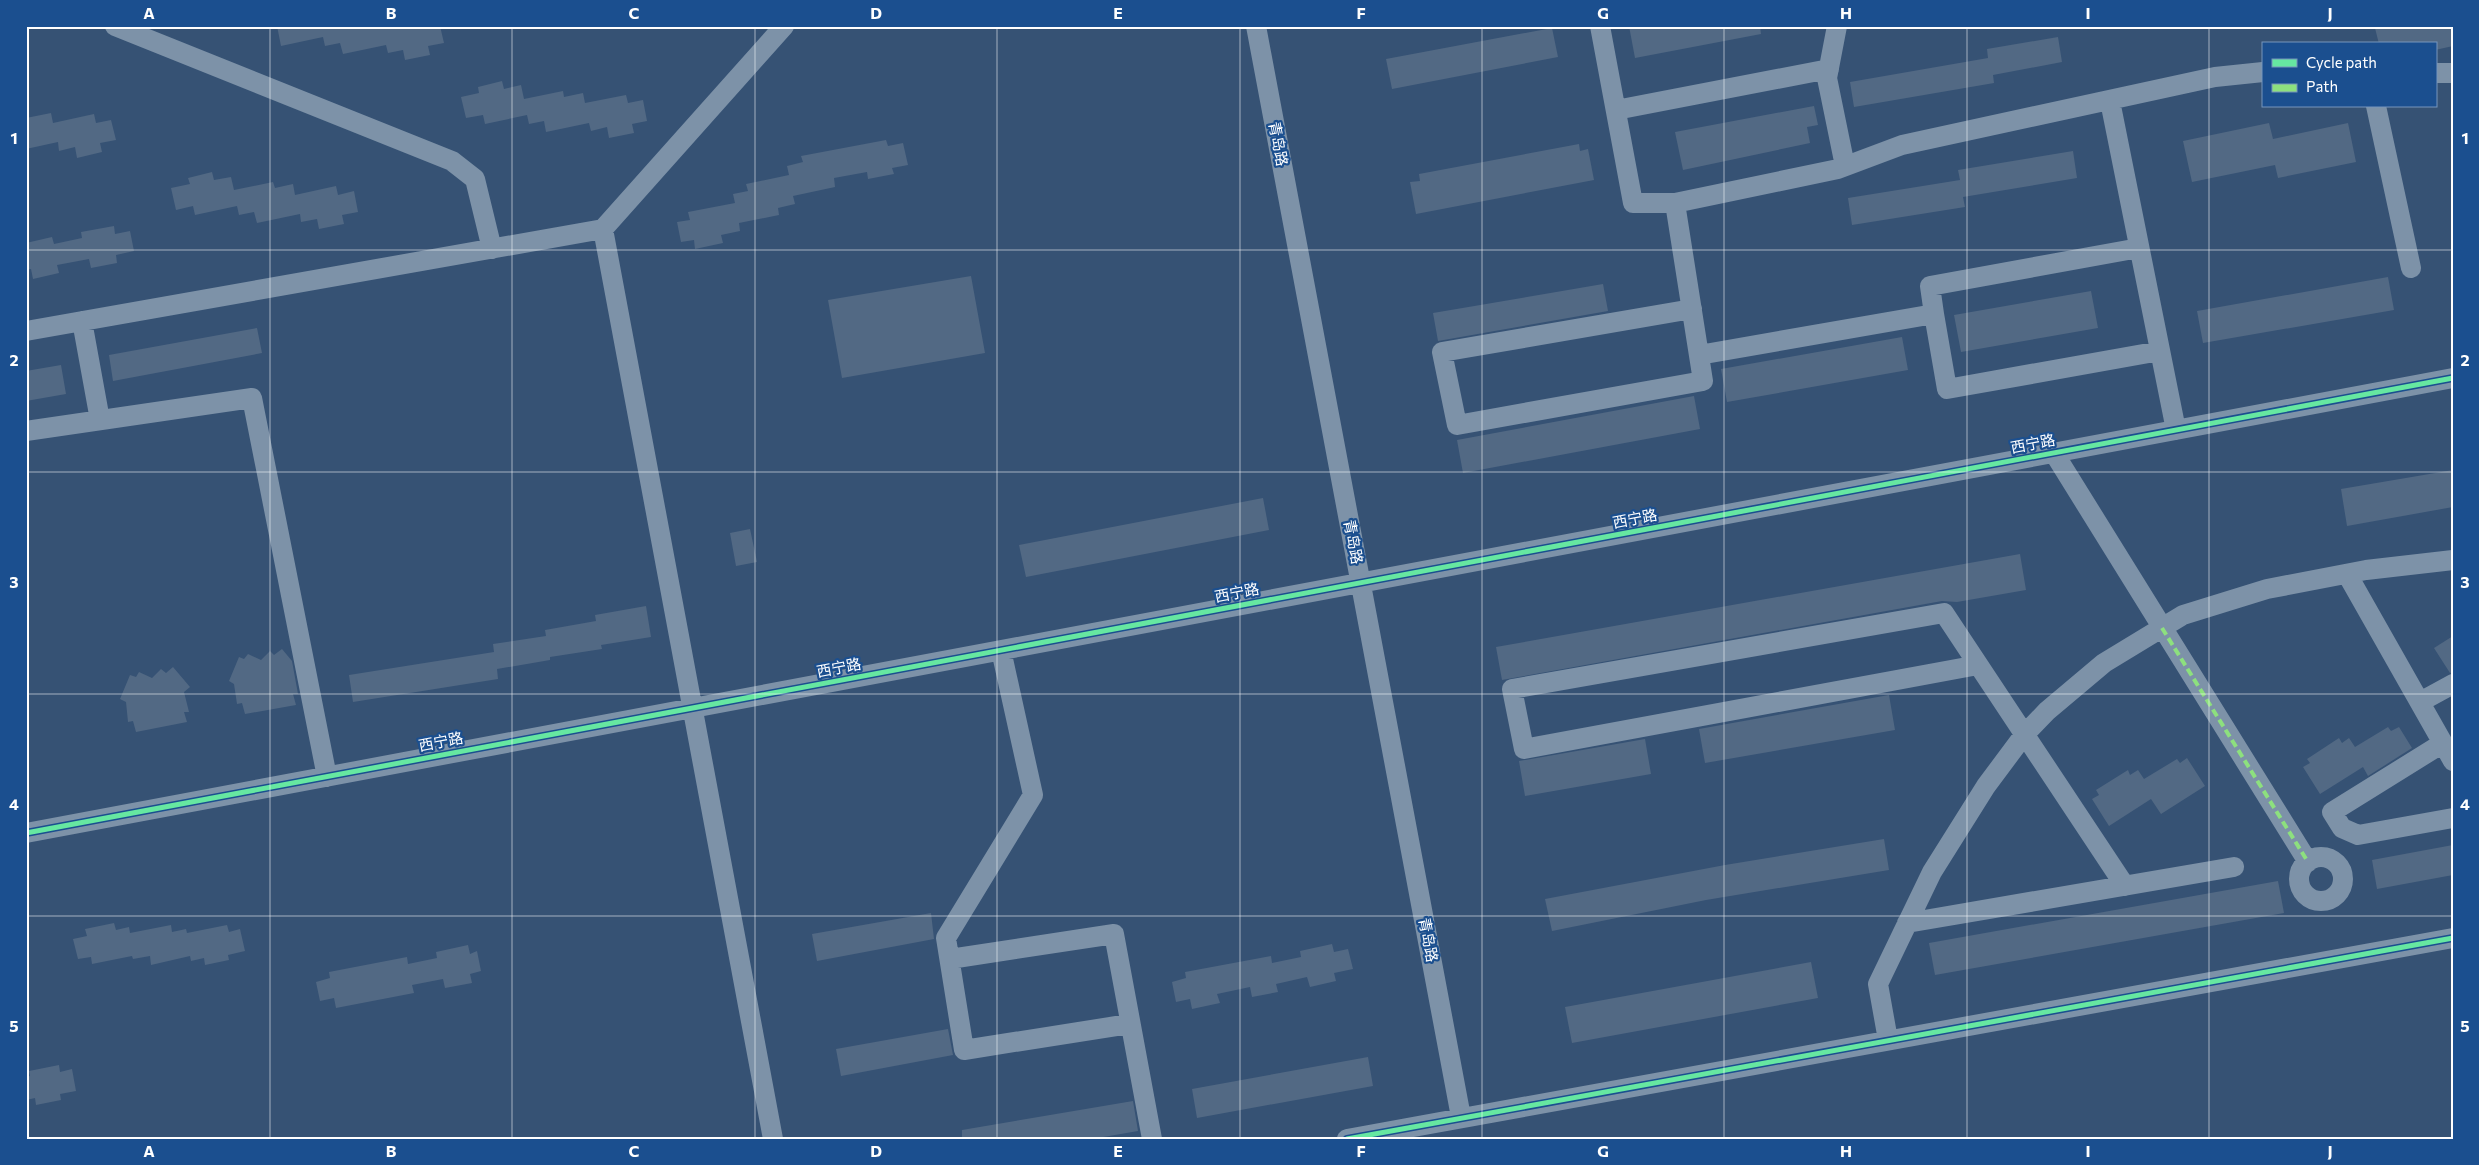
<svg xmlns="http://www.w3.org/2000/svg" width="2479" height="1165" font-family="Commissioner,'Noto Sans SC',sans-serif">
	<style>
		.building { fill: #526984 }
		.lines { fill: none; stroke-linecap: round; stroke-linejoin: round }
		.minor { stroke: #7d92a8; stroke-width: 20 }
		.quiet { stroke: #8de07e; stroke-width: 4; stroke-dasharray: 8 4; stroke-linecap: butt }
		.cycleway-casing { stroke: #1b4f8f; stroke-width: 8 }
		.cycleway { stroke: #66e7a1; stroke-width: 5 }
		.grid { fill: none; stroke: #fff; stroke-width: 1; stroke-opacity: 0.55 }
		.labels { text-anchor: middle; stroke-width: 4.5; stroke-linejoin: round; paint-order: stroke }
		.street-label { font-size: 15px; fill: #fff; stroke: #1b4f8f }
		.neatline { fill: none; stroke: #fff; stroke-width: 2 }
		.grid-label { font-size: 16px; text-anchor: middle; font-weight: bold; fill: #fff }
	</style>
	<rect width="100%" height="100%" fill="#365274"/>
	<!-- building -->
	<path class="building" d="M277,26H440L444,43L428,46L430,55L405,60L403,50L388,53L386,45L343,54L340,43L325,46L323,37L281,46Z
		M1629,26H1760L1761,34L1635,58Z
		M2384,26H2453V46L2435,50V44H2379L2375,28Z
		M1552,28L1558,57L1392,89L1386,59Z
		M2058,37L2062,62L1993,75L1994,83L1854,107L1850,82L1988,58L1987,49Z
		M502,81L504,89L521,85L524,99L563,91L564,97L583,93L585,103L626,95L628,103L643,100L647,121L632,124L634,133L609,138L607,127L591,131L589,123L546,132L544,121L529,124L527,115L485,124L483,115L466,118L461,97L479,93L478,87Z
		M1814,106L1818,125L1807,127L1810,143L1683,170L1675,132Z
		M51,113L53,123L94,114L96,123L111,120L116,140L100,143L102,152L77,158L75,147L59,151L58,142L26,149V118Z
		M2269,123L2273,139L2348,123L2356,162L2278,178L2275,165L2192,182L2183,141Z
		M886,140L888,146L903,143L908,165L892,168L894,174L868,179L867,172L834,178L835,187L793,196L795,204L778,208L779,215L739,223L740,231L721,235L723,243L695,249L694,240L681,242L677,222L690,220L688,212L735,203L733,194L748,191L746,184L789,175L787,166L803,162L801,156Z
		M1579,144L1580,151L1588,149L1594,180L1416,214L1410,182L1420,181L1419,174Z
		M2073,151L2077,178L1963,197L1965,207L1852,225L1848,198L1960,180L1958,170Z
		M212,172L214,180L231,177L234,190L273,182L275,188L293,184L295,195L336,186L338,195L354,191L358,212L342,215L344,224L319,229L317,219L301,222L300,214L257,223L254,212L239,215L237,206L195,215L193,206L176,210L171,188L190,184L188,178Z
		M114,226L115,234L130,231L134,251L116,255L117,263L91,268L89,259L57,265L59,273L33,279L31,269L26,270V243L52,237L54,244L82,238L81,232Z
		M971,276L985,353L842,378L828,300Z
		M2388,277L2394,310L2203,343L2197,311Z
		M1603,284L1608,311L1438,341L1433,313Z
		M2091,291L2098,328L1961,352L1954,315Z
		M257,328L262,353L113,381L109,355Z
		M1902,337L1908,370L1727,402L1721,369Z
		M61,365L66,394L26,401V371Z
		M1694,396L1700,429L1463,473L1457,440Z
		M2453,470V507L2347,526L2341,489Z
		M1263,498L1269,530L1026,577L1019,545Z
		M750,529L757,562L736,566L730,533Z
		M2020,554L2026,590L1957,602L1942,601L1502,680L1496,647Z
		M646,606L651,637L601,645L602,649L550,657V660L497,669L498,679L353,702L349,675L494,652L493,644L546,636L545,630L596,621L595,615Z
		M2453,636V672L2450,673L2434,648Z
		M282,649L292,661L298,694H293L296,705L245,714L242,703L237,704L234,684L229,681L239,657L244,659L248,654L261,660L270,651L274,655Z
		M173,667L190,687L184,692L189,712H184L187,722L136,732L133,721L128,722L126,702L120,699L130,675L136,677L139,672L152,678L161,669L166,673Z
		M1889,695L1895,730L1705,763L1699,729Z
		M2388,727L2391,731L2399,727L2412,748L2368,776L2363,767L2320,794L2303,767L2310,763L2307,759L2339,738L2342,743L2349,738L2355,747Z
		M1645,739L1651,774L1525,796L1519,761Z
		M2187,758L2205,786L2161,814L2151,799L2109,826L2092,799L2099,795L2096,790L2128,770L2130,775L2138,770L2144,779L2177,759L2180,763Z
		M1884,839L1889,870L1706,900L1552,931L1545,899L1725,865Z
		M2453,845V875L2377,889L2372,860Z
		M2278,881L2284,913L1935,975L1929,943Z
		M931,913L934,939L817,961L812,934Z
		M114,923L116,930L129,927L130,933L171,925L172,932L186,929L187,933L227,925L229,932L240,929L245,951L228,955L229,960L205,965L204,958L191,961L190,956L151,965L150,956L133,959L132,956L92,964L91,957L78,959L73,939L87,936L85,929Z
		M1332,944L1334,952L1348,949L1353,969L1334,973L1336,981L1310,987L1307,977L1276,984L1278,992L1252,997L1250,987L1217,994L1220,1003L1192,1009L1190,999L1176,1002L1172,982L1186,978L1185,972L1271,956L1272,963L1301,957L1300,951Z
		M468,945L470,954L477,951L481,971L470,974L472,983L445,988L443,979L412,985L414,993L336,1008L334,998L320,1001L316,982L330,978L329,972L407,957L408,964L437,958L436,952Z
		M1811,962L1818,998L1572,1043L1565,1007Z
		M948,1029L953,1055L841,1076L836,1049Z
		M1368,1057L1373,1086L1197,1118L1192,1089Z
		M59,1065L60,1072L72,1069L76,1091L60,1094L61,1100L36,1105L35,1098L26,1100V1077L30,1076L29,1071Z
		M1133,1101L1138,1131L1092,1139H962V1130Z"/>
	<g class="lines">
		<!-- minor -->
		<path class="minor" d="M115,26L452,161L475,179L492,249
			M1256,26L1461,1117
			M1600,26L1633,203H1675L1838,169L1902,145L2215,77L2263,72
			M1837,26L1827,78L1845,166
			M2435,73H2453
			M2110,101L2176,430
			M2376,106L2411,268
			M1616,110L1829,69
			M1675,203L1703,381L1457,425L1442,352L1692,309
			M603,229L773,1139
			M1934,314L1930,286L2139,248
			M82,321L100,420
			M26,331L603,229L784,26
			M1699,355L1934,314L1947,389L2160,351
			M26,431L252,398L327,777
			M2054,453L2308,862
			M2347,574L2453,761
			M1001,650L1033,795L946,938L964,1050L1129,1024
			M1978,665L1524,749L1512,689L1944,613L2125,886
			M2420,702L2453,684
			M2443,743L2332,812L2342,828L2358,835L2453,818
			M26,833L2453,378
			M2299 879a22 22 0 1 1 44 0a22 22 0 1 1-44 0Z
			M1907,923L2234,867
			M950,959L1114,934L1152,1139
			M1888,1040L1878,984L1932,872L1986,786L2024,735L2047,711L2104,663L2183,615L2267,589L2366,570L2453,560
			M1347,1139L2453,938"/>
		<!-- quiet -->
		<path class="quiet" d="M2162,628L2308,862"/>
		<!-- cycleway casing -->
		<g class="cycleway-casing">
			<path id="cycleway" d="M26,833L2453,378
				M1347,1139L2453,938"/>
		</g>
		<!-- cycleway -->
		<use href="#cycleway" class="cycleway"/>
	</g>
	<!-- grid -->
	<path class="grid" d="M270,26V1139M512,26V1139M755,26V1139M997,26V1139M1240,26V1139M1482,26V1139M1724,26V1139M1967,26V1139M2209,26V1139M26,250H2453M26,472H2453M26,694H2453M26,916H2453"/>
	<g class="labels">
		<!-- street labels -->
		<g class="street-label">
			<text transform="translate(1278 144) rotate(79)" y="5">青岛路</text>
			<text transform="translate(2033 444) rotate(-11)" y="5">西宁路</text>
			<text transform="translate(1635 519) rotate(-11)" y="5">西宁路</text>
			<text transform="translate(1353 542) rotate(79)" y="5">青岛路</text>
			<text transform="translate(1237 593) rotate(-11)" y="5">西宁路</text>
			<text transform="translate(839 668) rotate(-11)" y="5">西宁路</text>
			<text transform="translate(441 742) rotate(-11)" y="5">西宁路</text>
			<text transform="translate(1428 940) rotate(79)" y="5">青岛路</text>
		</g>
	</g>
	<!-- border -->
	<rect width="2479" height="1165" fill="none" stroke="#1b4f8f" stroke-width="55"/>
	<!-- legend -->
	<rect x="2262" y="42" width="175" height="65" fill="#1b4f8f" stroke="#7695bc"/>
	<rect x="2272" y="59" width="25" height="8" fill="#66e7a1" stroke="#7695bc"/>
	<text x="2306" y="68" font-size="15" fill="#ffffff">Cycle path</text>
	<rect x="2272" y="84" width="25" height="8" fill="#8de07e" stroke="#7695bc"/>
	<text x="2306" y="92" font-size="15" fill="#ffffff">Path</text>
	<rect x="28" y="28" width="2424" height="1110" class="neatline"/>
	<g class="grid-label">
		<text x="149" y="19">A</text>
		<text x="391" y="19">B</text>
		<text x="634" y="19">C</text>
		<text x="876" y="19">D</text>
		<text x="1118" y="19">E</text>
		<text x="1361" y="19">F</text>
		<text x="1603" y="19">G</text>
		<text x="1846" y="19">H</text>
		<text x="2088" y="19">I</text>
		<text x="2330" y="19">J</text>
		<text x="14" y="144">1</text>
		<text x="2465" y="144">1</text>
		<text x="14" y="366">2</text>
		<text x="2465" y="366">2</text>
		<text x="14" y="588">3</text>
		<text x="2465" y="588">3</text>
		<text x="14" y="810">4</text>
		<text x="2465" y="810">4</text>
		<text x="14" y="1032">5</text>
		<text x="2465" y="1032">5</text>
		<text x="149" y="1157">A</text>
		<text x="391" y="1157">B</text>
		<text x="634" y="1157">C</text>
		<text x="876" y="1157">D</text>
		<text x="1118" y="1157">E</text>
		<text x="1361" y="1157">F</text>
		<text x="1603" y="1157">G</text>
		<text x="1846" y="1157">H</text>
		<text x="2088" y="1157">I</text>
		<text x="2330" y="1157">J</text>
	</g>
</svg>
